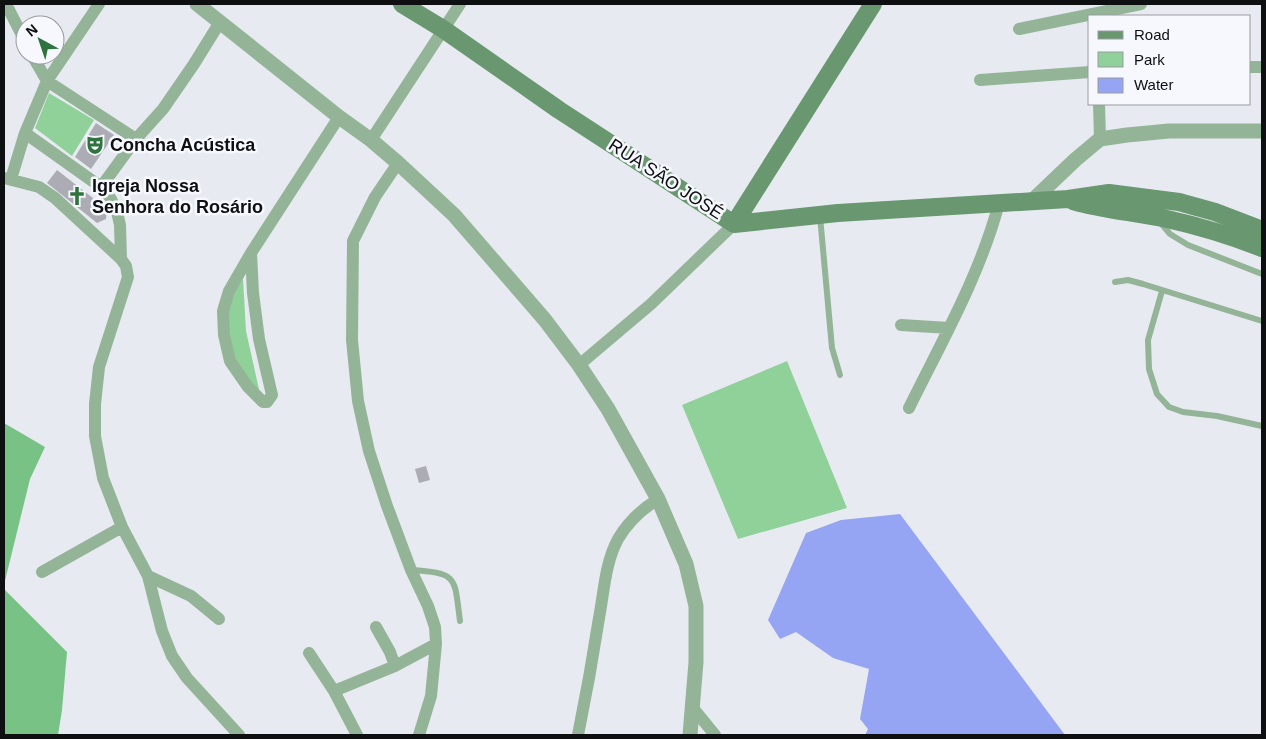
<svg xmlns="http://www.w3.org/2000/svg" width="1266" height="739" font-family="Arial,sans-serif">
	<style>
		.green { fill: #90d19a }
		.forest { fill: #78c285 }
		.water { fill: #95a5f4 }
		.building { fill: #abacb4 }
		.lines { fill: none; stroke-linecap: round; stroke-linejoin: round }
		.service { stroke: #94b498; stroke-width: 6 }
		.minor { stroke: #94b498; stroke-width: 12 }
		.tertiary { stroke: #94b498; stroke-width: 15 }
		.secondary { stroke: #699870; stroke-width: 18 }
		.labels { text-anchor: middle; stroke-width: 5; stroke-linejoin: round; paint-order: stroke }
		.poi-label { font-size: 18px; font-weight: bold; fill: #0e0f11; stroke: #f6f8fe; text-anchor: start }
		.street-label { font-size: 18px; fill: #0e0f11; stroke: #f6f8fe }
	</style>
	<rect width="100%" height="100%" fill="#e8eaf2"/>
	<!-- green -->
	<path class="green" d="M49,93L94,120L72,156L35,128Z
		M243,279L246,331L260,394L234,361L225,306Z
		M787,361L847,508L738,539L682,405Z"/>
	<!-- forest -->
	<path class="forest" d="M4,423L45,447L30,479L4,585Z
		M4,589L67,652L62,710L58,735H4Z"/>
	<!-- water -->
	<path class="water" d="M900,514L1065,735H865L868,729L860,719L869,669L833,658L796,632L780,639L768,620L806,533L841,520Z"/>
	<!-- building -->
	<path class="building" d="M96,123L114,135L91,169L75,157Z
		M57,170L107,209L106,219L97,223L47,183Z
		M426,466L430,480L419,483L415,469Z"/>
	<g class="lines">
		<!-- service -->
		<path class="service" d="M820,216L832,348L840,375
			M1160,222L1170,234L1188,245L1262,274
			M1115,282L1128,280L1143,284L1262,321
			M1162,291L1148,340L1149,369L1157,394L1169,407L1183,412L1217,416L1262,426
			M411,570C459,573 454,577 460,621"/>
		<!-- minor -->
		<path class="minor" d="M6,4L25,41
			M1019,29L1141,4
			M32,55L47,81L136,139
			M1250,67H1262
			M980,80L1090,72
			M1099,104L1100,139
			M25,133L101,187L111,199L117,212L120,225L121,259
			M371,140L460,4
			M398,163L375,197L353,241L352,340L358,401L369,451L387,506L411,570L428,606L435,627L436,644L431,696L419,735
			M4,178L39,187L55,198L121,259L126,266L128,277L99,367L95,404V436L103,478L122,527L148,576L162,631L172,656L187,678L239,735
			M11,179L25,133L47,81L99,4
			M101,187L136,139L163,109L194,64L220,22
			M251,253L253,293L259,339L272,395L267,402H263L248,387L230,361L224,335L223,311L229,291L251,253L339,117
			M901,325L949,328
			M579,365L651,304L734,224
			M909,408C942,341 980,275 999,203
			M42,572L122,527
			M148,576L191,596L219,619
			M376,627L390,652L395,666
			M309,653L334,691L357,735
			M334,691L395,666L436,644
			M693,708L715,735
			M578,735C586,696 593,657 599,618C604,592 605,563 618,539C628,522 642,509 658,499"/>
		<!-- tertiary -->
		<path class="tertiary" d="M197,4L339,117L371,140L398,163L454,215L545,320L579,365L608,409L658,499L686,564L696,606V662L690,735
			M1032,201L1075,160L1100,139L1127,135L1169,131H1262"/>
		<!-- secondary -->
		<path class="secondary" d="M402,4L443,29L559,110L734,224L838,213L1068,199L1109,193L1179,202L1215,212L1262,230
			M1073,201C1104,210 1135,212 1167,219C1199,226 1231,236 1262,248
			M734,224L873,4"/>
	</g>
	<!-- icons -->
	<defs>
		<g id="theatre-bare" transform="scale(1.5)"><path d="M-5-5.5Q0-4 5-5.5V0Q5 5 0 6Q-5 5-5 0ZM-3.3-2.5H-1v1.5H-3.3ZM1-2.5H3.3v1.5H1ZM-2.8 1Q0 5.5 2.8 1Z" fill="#2f733e" stroke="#f6f8fe" stroke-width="2.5" paint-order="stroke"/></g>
		<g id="church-bare" transform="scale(1.5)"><path d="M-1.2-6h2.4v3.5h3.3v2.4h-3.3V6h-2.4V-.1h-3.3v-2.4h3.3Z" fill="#2f733e" stroke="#f6f8fe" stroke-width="2.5" paint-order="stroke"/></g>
	</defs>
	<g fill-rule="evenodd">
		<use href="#theatre-bare" x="95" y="145"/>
		<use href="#church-bare" x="77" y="196"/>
	</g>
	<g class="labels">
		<!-- poi labels -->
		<g class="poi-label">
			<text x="110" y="151">Concha Acústica</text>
			<text x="92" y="192">Igreja Nossa<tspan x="92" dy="21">Senhora do Rosário</tspan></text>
		</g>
		<!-- street labels -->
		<g class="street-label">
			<text transform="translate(666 179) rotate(33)" y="6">RUA SÃO JOSÉ</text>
		</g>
	</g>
	<!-- border -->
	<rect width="1266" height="739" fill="none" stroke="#0e0f11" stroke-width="10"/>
	<!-- legend -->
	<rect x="1088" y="15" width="162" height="90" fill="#f6f8fe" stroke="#999b9f"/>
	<rect x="1098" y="31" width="25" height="8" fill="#699870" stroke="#999b9f"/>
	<text x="1134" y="40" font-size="15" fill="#0e0f11">Road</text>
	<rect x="1098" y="52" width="25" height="15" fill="#90d19a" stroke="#999b9f"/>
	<text x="1134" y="65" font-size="15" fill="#0e0f11">Park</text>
	<rect x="1098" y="78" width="25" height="15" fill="#95a5f4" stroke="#999b9f"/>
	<text x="1134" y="90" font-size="15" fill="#0e0f11">Water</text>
	<!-- north arrow -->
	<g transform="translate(40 40) rotate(320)"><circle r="24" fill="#f6f8fe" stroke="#999b9f"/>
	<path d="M0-4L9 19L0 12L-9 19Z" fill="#2f733e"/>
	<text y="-8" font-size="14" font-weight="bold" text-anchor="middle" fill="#0e0f11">N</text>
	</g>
</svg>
